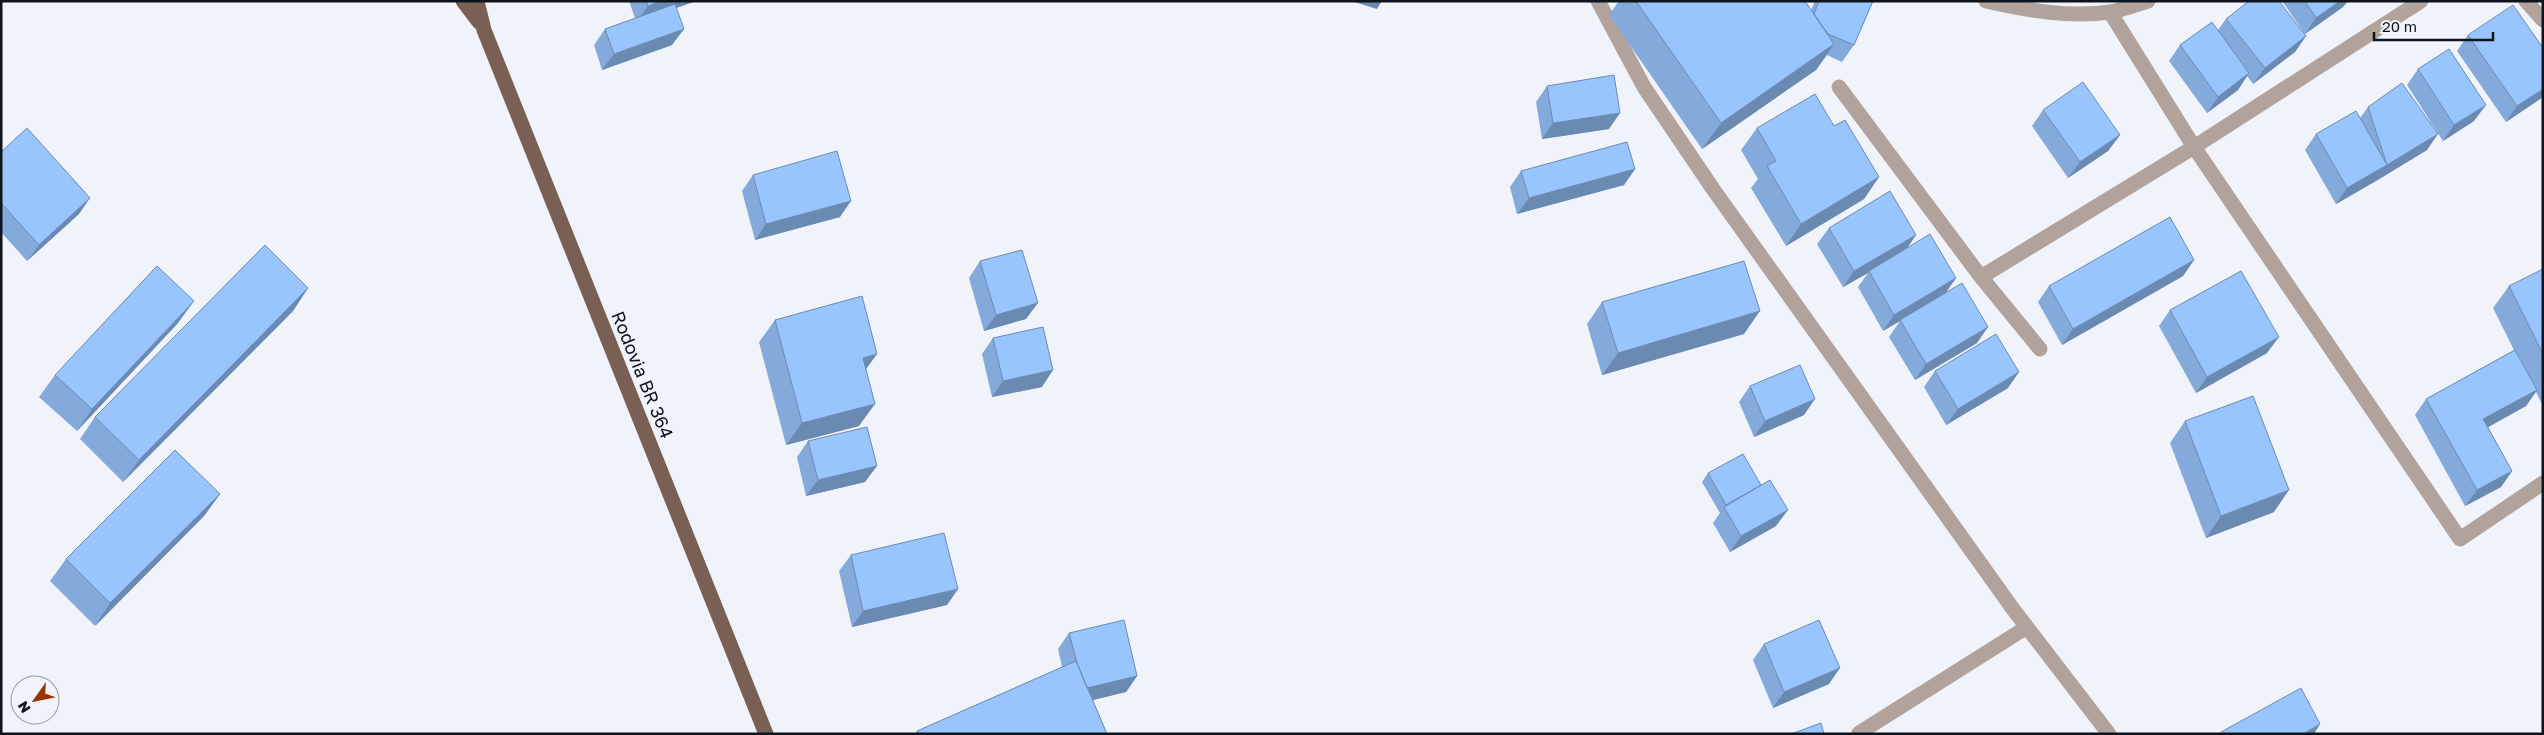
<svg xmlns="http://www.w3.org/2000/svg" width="2544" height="735" font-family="'Golos Text',sans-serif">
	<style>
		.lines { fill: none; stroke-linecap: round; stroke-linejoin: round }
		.minor { stroke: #b2a29c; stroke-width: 15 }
		.major { stroke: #7a5f55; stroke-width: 15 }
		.wall { fill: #84a9db }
		.shaded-wall { fill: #6b8ab2 }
		.building { fill: #99c5ff; stroke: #6b8ab2 }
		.labels { text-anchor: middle; stroke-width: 4; stroke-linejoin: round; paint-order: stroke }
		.street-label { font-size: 18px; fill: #0d141e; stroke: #f0f4fa }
	</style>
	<rect width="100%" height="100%" fill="#f0f4fa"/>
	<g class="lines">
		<!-- minor -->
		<path class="minor" d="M1598,1L1644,87L1713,189L2013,609L2109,734
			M1986,1C2025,10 2070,18 2110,12C2122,10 2135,5 2148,1
			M2526,1L2543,20
			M2110,12L2194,147L2460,539L2543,483
			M1839,87L1981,277L2040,349
			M1981,277L2194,147L2421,1
			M1859,733L2027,627"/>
		<!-- major -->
		<path class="major" d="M463,1L479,22
			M477,1L484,30L766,734"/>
	</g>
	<!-- wall -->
	<path class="wall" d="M629,1H696L676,8L672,45L602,70L594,45L605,29L635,18Z
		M1619,1H1805L1811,10L1815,1H1873L1854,45L1842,62L1827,55L1816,70L1702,149L1609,15Z
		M2282,1H2348L2343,7L2305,34Z
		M2226,19L2306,36L2295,52L2253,84L2247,76L2238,90L2207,113L2169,61L2180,45L2218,30Z
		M2468,35L2543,97L2506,122L2457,51Z
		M2418,69L2474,121L2443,141L2407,85Z
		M1547,86L1609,129L1542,139L1536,102Z
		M2368,107L2427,150L2376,181L2336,204L2305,150L2316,134L2360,118Z
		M2043,110L2120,135L2108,151L2068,178L2032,126Z
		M1834,126L1879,177L1864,199L1786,246L1751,188L1758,179L1741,150L1757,128Z
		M1,152L79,214L27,261L1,232Z
		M1635,169L1624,185L1517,214L1510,187L1521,171Z
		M753,175L840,217L755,240L742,191Z
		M1829,228L1916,235L1907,248L1956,278L1945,293L1977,343L1915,380L1889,337L1900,321L1883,331L1858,287L1868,273L1843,287L1817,244Z
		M2194,260L2183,276L2062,345L2038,302L2049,286Z
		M980,261L1026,319L984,331L969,278Z
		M2543,269V406L2536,392L2526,406L2488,427L2512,471L2501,487L2465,506L2415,415L2426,399L2514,350L2493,308L2509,286Z
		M308,288L293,311L123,482L80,439L95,417Z
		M1602,302L1744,334L1602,375L1587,324Z
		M2170,310L2267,353L2196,393L2159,326Z
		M775,320L866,370L859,426L786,445L759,342Z
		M178,323L77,431L39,397L55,375Z
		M993,338L1042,387L992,397L982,354Z
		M1935,371L2008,388L1946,425L1924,387Z
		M1750,386L1804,415L1754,437L1739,402Z
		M2185,421L2274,512L2206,538L2170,443Z
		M808,441L865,482L806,496L797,457Z
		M1708,473L1776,526L1730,552L1713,523L1720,513L1702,482Z
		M220,494L204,516L95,626L50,581L66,559Z
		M851,555L958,589L947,605L852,627L839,571Z
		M1069,633L1137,676L1126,692L1093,700L1107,734H915L917,731L1062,667L1058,649Z
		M1764,644L1829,684L1773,708L1753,660Z"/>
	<!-- shaded-wall -->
	<path class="shaded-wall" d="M661,1H696L637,22L648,6Z
		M1351,1H1382L1377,9Z
		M2340,1H2348L2343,7L2305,34L2316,18Z
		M684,29L672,45L602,70L614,54Z
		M2306,36L2295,52L2253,84L2265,68Z
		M1834,44L1816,70L1702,149L1721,123Z
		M2249,73L2238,90L2207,113L2218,97Z
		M2543,89V97L2506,122L2517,106Z
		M2486,105L2474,121L2443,141L2454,125Z
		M1620,113L1609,129L1542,139L1553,123Z
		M2438,134L2427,150L2376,181L2336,204L2347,188Z
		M2120,135L2108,151L2068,178L2080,162Z
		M1635,169L1624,185L1517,214L1529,198Z
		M1879,177L1864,199L1786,246L1801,224Z
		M90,198L79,214L27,261L39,245Z
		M851,201L840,217L755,240L766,224Z
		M1916,235L1905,251L1869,271L1868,273L1843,287L1854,271Z
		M2194,260L2183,276L2062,345L2073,329Z
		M1956,278L1945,294L1883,331L1894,315Z
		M308,288L293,311L123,482L139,460Z
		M194,301L178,323L77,431L92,409Z
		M1038,303L1026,319L984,331L996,315Z
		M1760,311L1744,334L1602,375L1618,353Z
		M1988,327L1977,343L1915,380L1926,364Z
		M2279,337L2267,353L2196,393L2207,377Z
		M877,354L861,376L863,358Z
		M1053,370L1042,387L992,397L1003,381Z
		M2019,372L2008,388L1946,425L1958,409Z
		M2537,390L2526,406L2472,436L2483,419Z
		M1815,399L1804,415L1754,437L1765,421Z
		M875,404L859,426L786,445L802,423Z
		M877,466L865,482L806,496L818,480Z
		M2512,471L2501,487L2465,506L2477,490Z
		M2289,490L2274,512L2206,538L2221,516Z
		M220,494L204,516L95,626L110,603Z
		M1788,510L1776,526L1730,552L1741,536Z
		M958,589L947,605L852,627L863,611Z
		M1840,668L1829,684L1773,708L1784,692Z
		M1137,676L1126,692L1072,705L1083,689Z
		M2320,724L2314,734H2303Z"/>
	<!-- building -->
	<path class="building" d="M646,1H661L648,6Z
		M1636,1H1805L1834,44L1721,123Z
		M1819,1H1873L1854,45L1828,34L1814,14Z
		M2249,1H2279L2306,36L2265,68L2226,19Z
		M2305,1H2340L2316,18Z
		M675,4L684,29L614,54L605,29Z
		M2513,5L2543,48V89L2517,106L2468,35Z
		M2212,22L2249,73L2218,97L2180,45Z
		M2449,49L2486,105L2454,125L2418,69Z
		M1614,75L1620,113L1553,123L1547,86Z
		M2083,82L2120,135L2080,162L2043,110Z
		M2402,83L2438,134L2387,165L2347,188L2316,134L2356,111L2387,165L2368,107Z
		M1815,94L1834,126L1845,120L1879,177L1801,224L1767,166L1776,161L1757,128Z
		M27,128L90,198L39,245L1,203V152Z
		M1627,142L1635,169L1529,198L1521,171Z
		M837,151L851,201L766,224L753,175Z
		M1890,191L1916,235L1854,271L1829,228Z
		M2170,217L2194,260L2073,329L2049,286Z
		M1930,234L1956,278L1894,315L1869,271Z
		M265,245L308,288L139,460L95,417Z
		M1022,250L1038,303L996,315L980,261Z
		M1744,261L1760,311L1618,353L1602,302Z
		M157,266L194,301L92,409L55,375Z
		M2543,269V354L2509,286Z
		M2241,271L2279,337L2207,377L2170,310Z
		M1962,283L1988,327L1926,364L1900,320Z
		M862,296L877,354L863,358L875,404L802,423L775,320Z
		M1043,327L1053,370L1003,381L993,338Z
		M1996,334L2019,372L1958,409L1935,371Z
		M2515,350L2537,390L2483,419L2512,471L2477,490L2426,399Z
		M1800,365L1815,399L1765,421L1750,386Z
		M2253,396L2289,490L2221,516L2185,421Z
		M867,427L877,466L818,480L808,441Z
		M175,450L220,494L110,603L66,559Z
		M1743,454L1761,485L1726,505L1708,473Z
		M1770,480L1788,510L1741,536L1724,507Z
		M944,533L958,589L863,611L851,555Z
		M1124,620L1137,676L1087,688L1077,663L1069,633Z
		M1819,620L1840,668L1784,692L1764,644Z
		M1076,661L1107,734H918L917,731Z
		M2301,688L2320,724L2303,734H2222L2221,732Z
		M1821,723L1824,734H1791Z"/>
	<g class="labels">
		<!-- street labels -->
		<g class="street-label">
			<text transform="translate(642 375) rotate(68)" y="6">Rodovia BR 364</text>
		</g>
	</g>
	<!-- border -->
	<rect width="2544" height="735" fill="none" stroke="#0d141e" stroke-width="5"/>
	<!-- north arrow -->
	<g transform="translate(35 700) rotate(237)"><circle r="24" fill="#f0f4fa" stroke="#959aa2"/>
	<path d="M0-4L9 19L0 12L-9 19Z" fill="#983302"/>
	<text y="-8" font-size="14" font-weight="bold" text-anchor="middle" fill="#0d141e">N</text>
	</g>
	<!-- scale -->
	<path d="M2374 32v8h119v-8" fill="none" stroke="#0d141e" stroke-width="2.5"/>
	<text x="2382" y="32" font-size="15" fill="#0d141e" stroke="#f0f4fa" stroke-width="4" paint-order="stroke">20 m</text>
</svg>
